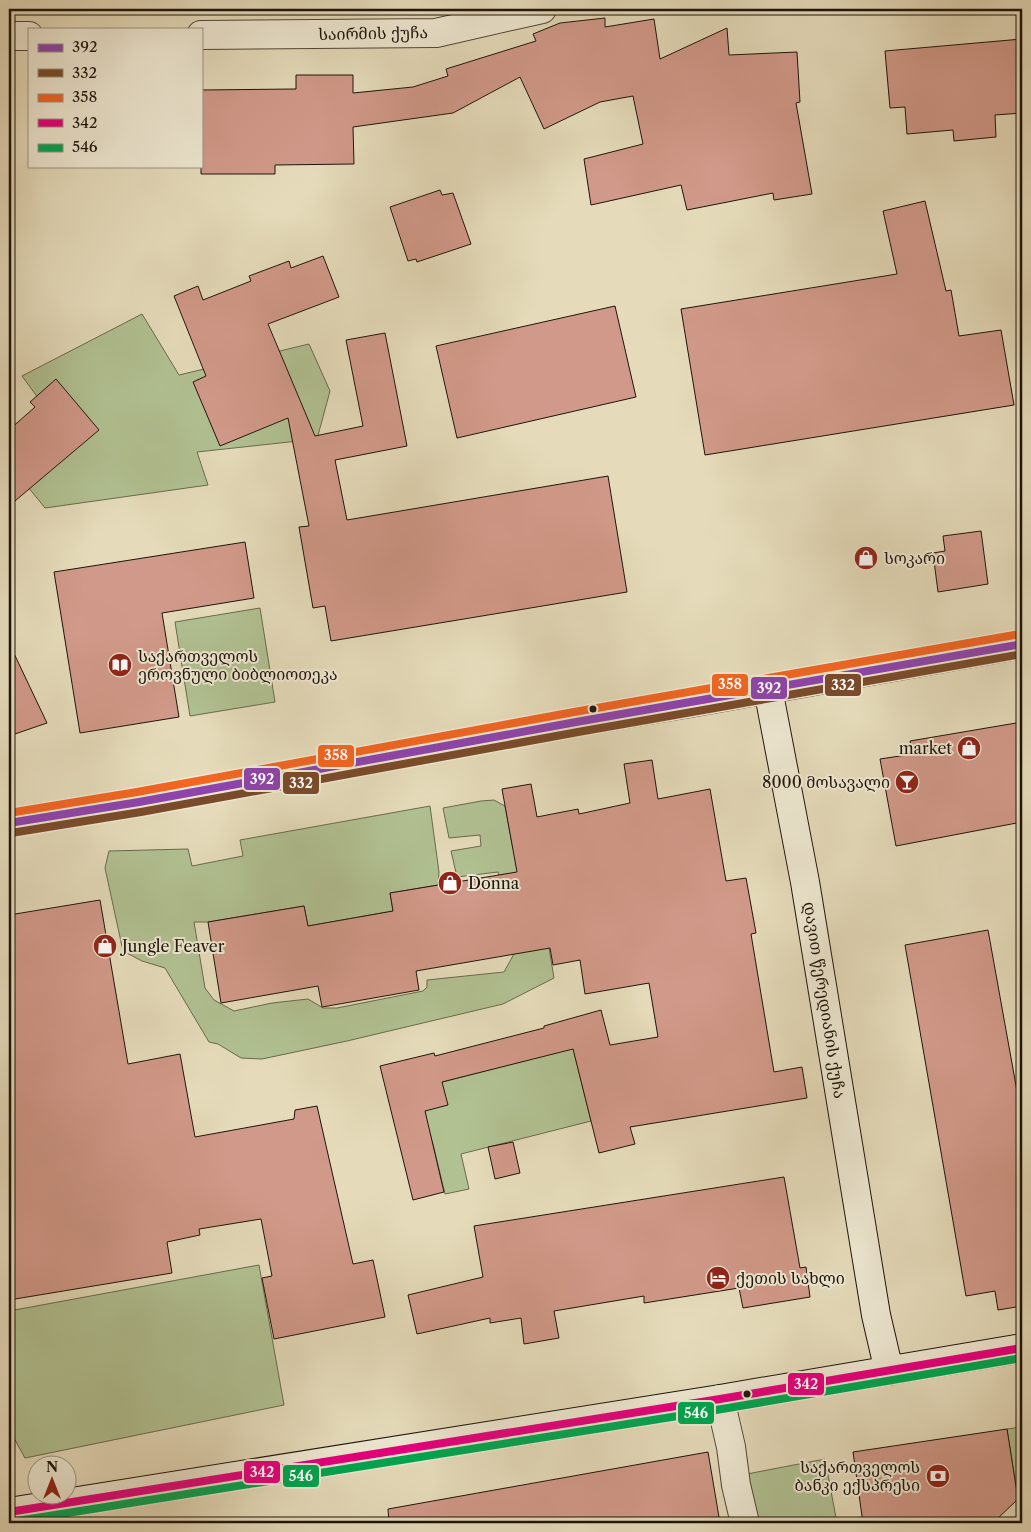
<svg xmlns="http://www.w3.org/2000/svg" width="1031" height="1532" font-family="'Libre Caslon Text','Noto Serif Georgian',serif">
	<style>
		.green { fill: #b1c192; stroke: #686a4e }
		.building { fill: #d19989; stroke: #1e140b }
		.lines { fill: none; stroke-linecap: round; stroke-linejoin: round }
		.street-casing { stroke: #504637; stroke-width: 30 }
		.secondary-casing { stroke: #1e140b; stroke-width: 30 }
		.street { stroke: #eee8d2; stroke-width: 28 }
		.secondary { stroke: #eee8d2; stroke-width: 28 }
		.bus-1-casing { stroke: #eee8d2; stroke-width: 11 }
		.bus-2-casing { stroke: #eee8d2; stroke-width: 11 }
		.bus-3-casing { stroke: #eee8d2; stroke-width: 11 }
		.bus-4-casing { stroke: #eee8d2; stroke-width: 11 }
		.bus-5-casing { stroke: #eee8d2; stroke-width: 11 }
		.bus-1 { stroke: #8e44ad; stroke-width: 8 }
		.bus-2 { stroke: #7a4b2a; stroke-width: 8 }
		.bus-3 { stroke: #f26522; stroke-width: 8 }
		.bus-4 { stroke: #e5007d; stroke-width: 8 }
		.bus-5 { stroke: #00a651; stroke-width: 8 }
		.bus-dot { fill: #1e140b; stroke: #eee8d2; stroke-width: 2 }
		.labels { text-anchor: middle; stroke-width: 4; stroke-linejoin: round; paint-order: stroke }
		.street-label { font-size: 16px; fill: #1e140b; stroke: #eee8d2 }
		.poi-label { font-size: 16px; fill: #1e140b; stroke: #eee8d2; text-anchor: start }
		.line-badge { stroke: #eee8d2; stroke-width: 2 }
		.badge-label { font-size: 14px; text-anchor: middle; font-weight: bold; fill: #fff }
	</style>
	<rect width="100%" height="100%" fill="#e5dbba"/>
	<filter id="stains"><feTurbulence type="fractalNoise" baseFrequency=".004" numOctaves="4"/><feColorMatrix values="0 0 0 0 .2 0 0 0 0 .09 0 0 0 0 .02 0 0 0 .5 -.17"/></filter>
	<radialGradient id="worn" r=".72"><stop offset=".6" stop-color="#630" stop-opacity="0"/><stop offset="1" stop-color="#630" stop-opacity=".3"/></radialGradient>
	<!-- green -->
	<path class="green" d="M142,314L179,375L309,344L330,391L317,439L197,452L208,485L45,508L28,487L74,447L22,376Z
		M260,608L275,702L190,716L175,622Z
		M494,800L505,806L513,849L532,845L554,978L503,1004L347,1041L262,1059L241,1058L218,1044L209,1042L165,968L142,961L123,951L105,868L109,851L188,849L192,866L243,856L240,840L430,806L439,872L438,885L390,893L393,911L308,926L304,906L208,922H194L205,988L214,1000L234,1011L272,1003L308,999L323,1008H337L423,991L427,987V980L504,972L515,952L498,872L457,877L451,851L481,846L480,835L449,838L443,808L481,801Z
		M573,1048L591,1121L461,1154L469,1189L445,1194L433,1144L422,1112L442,1082Z
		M259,1265L284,1405L25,1458L9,1429V1311Z
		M1022,1427V1493H1017L1007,1429Z
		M825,1459L837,1523H754L747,1474Z"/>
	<!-- building -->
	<path class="building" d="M605,18V27L654,19L660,59L727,28L729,55L797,52L800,102L796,103L812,194L774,200L773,193L687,210L681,185L591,205L584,159L643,144L633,96L600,102L544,129L520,77L453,113L353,127L354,164L275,165V174H201V90L296,89V75H353V93L413,87L448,76L446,69L536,41L533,34L560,23Z
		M1022,39V113L995,115L996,137L954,141L953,130L907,134L905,107L890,108L885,51Z
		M440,190L442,195L453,193L471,244L417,262L416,259L408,261L390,207Z
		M925,201L946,291L951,290L959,336L1001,330L1014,405L705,455L681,309L897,274L883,211Z
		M323,256L339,297L268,324L315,436L363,426L346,340L385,333L407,446L335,460L347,520L608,476L627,592L331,641L325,606L313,608L299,527L309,526L288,418L220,446L193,382L206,376L174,296L198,286L203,300L251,281L249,276L289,261L291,268Z
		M615,306L636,397L457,438L436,346Z
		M56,379L99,430L9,506V430L35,407L30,402Z
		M981,531L988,584L938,592L933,553L945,551L943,536Z
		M245,542L254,598L162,613L179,717L80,733L54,572Z
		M9,643L47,723L9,736Z
		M1022,722V822L896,846L880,759L913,754L910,741Z
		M652,760L658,799L710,789L726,881L746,878L756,933L751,934L774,1072L802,1067L807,1098L630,1127L635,1144L599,1153L573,1049L442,1082L448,1105L425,1111L444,1192L413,1200L380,1066L434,1053L435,1056L544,1028V1026L601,1010L610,1045L658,1037L649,983L585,994L580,960L553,965L550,948L416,971L419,990L322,1007L318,986L221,1003L208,922L304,906L308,926L393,911L390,893L517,872L502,789L531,784L537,817L578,809L579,814L630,803L624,764Z
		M100,900L128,1064L180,1054L195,1137L294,1119L295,1110L317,1106L353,1264L373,1260L385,1317L274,1339L262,1278L272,1276L261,1219L199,1229L200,1235L167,1242L172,1273L9,1300V915Z
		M988,930L1022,1119V1306L998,1310L995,1291L966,1296L905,945Z
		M513,1142L520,1173L495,1179L488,1147Z
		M784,1177L800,1268L806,1267L810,1297L743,1308L739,1288L644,1303V1296L554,1311L559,1338L524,1344L521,1318L490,1323V1318L417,1334L408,1295L483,1277L474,1226Z
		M1007,1429L1018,1499L993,1523H863L853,1452Z
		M708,1452L720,1523H389L388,1509Z"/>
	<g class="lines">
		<!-- street casing -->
		<g class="street-casing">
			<path id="street" d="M201,35L436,33L542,9
				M9,36H29
				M720,1399L731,1447L736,1485L745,1523"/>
		</g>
		<!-- secondary casing -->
		<g class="secondary-casing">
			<path id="secondary" d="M768,689L805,882L876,1315L889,1371
				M9,823L139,802L576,722L690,703L1022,644
				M9,1512L720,1399L1022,1348"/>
		</g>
		<!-- street -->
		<use href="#street" class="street"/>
		<!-- secondary -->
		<use href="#secondary" class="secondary"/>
		<!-- bus-1 casing -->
		<g class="bus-1-casing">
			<path id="bus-1" d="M9,823L139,802L576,722L1022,644"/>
		</g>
		<!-- bus-2 casing -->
		<g class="bus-2-casing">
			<path id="bus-2" d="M11,833L141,812L578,732L1022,654"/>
		</g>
		<!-- bus-3 casing -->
		<g class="bus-3-casing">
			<path id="bus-3" d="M9,813L137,792L574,712L1020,634"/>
		</g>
		<!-- bus-4 casing -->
		<g class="bus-4-casing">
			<path id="bus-4" d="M9,1512L720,1399L1022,1348"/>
		</g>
		<!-- bus-5 casing -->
		<g class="bus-5-casing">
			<path id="bus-5" d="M11,1522L722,1409L1022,1358"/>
		</g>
		<!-- bus-1 -->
		<use href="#bus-1" class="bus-1"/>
		<!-- bus-2 -->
		<use href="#bus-2" class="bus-2"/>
		<!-- bus-3 -->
		<use href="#bus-3" class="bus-3"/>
		<!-- bus-4 -->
		<use href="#bus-4" class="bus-4"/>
		<!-- bus-5 -->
		<use href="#bus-5" class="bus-5"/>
	</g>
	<!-- icons -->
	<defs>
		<g id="shop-disc" transform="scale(1.25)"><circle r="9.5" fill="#8f2418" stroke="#eee8d2"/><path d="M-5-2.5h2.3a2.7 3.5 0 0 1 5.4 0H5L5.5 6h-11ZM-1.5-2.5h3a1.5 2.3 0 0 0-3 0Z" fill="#fff"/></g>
		<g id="library-disc" transform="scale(1.25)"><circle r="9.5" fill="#8f2418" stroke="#eee8d2"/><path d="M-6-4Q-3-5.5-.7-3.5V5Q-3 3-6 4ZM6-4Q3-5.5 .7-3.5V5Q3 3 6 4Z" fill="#fff"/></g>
		<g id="bar-disc" transform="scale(1.25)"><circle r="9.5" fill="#8f2418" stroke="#eee8d2"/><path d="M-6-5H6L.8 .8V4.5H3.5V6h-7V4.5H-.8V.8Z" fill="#fff"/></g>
		<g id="hotel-disc" transform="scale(1.25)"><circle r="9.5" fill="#8f2418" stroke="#eee8d2"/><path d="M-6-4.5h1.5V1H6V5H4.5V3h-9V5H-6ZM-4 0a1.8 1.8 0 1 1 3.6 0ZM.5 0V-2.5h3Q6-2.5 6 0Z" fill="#fff"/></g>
		<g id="bank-disc" transform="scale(1.25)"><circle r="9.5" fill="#8f2418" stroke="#eee8d2"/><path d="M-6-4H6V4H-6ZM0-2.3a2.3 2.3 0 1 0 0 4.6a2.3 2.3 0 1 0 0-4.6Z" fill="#fff"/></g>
	</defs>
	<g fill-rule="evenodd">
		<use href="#shop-disc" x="866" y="558"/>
		<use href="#library-disc" x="120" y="665"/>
		<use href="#shop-disc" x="969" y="748"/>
		<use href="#bar-disc" x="907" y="782"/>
		<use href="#shop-disc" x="450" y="883"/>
		<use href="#shop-disc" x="105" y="946"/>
		<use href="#hotel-disc" x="718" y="1278"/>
		<use href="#bank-disc" x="938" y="1476"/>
	</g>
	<!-- markers -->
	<g class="bus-dot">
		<circle cx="593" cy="709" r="4.5"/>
		<circle cx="747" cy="1394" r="4.5"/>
	</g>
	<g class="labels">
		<!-- street labels -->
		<g class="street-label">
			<text transform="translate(373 33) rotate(-1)" y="6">საირმის ქუჩა</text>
			<text transform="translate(825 1000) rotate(81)" y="6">დავით წერედიანის ქუჩა</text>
		</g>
		<!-- poi labels -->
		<g class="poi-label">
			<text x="884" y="564">სოკარი</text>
			<text x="138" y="662">საქართველოს<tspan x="138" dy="18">ეროვნული ბიბლიოთეკა</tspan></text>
			<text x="952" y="754" text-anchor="end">market</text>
			<text x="890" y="788" text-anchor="end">8000 მოსავალი</text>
			<text x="468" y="889">Donna</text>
			<text x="122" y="952">Jungle Feaver</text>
			<text x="736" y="1284">ქეთის სახლი</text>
			<text x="920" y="1473" text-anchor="end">საქართველოს<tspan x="920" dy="18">ბანკი ექსპრესი</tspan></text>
		</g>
	</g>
	<g class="line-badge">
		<rect x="711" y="673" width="38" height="24" rx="5" fill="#f26522"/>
		<rect x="824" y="673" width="38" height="24" rx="5" fill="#7a4b2a"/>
		<rect x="750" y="676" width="38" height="24" rx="5" fill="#8e44ad"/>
		<rect x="317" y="744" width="38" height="24" rx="5" fill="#f26522"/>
		<rect x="243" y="767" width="38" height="24" rx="5" fill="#8e44ad"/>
		<rect x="282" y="771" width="38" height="24" rx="5" fill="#7a4b2a"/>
		<rect x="787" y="1372" width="38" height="24" rx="5" fill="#e5007d"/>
		<rect x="677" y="1401" width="38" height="24" rx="5" fill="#00a651"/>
		<rect x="243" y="1460" width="38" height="24" rx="5" fill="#e5007d"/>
		<rect x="282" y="1464" width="38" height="24" rx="5" fill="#00a651"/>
	</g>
	<g class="badge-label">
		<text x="730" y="689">358</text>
		<text x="843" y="690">332</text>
		<text x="769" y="693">392</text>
		<text x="336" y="760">358</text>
		<text x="262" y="784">392</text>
		<text x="301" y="788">332</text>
		<text x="806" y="1389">342</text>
		<text x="696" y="1418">546</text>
		<text x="262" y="1477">342</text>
		<text x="301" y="1481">546</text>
	</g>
	<!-- margin -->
	<rect width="1031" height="1532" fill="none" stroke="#e5dbba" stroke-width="30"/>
	<rect x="10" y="10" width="1011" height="1512" fill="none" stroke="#1e140b" stroke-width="2.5"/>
	<rect x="15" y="15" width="1001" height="1502" fill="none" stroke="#1e140b"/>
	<!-- legend -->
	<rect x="28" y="28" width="175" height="140" fill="#eee8d2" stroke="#9b9382"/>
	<rect x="38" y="44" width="25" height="8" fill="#8e44ad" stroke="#9b9382"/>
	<text x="72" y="52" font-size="15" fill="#1e140b">392</text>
	<rect x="38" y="69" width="25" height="8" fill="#7a4b2a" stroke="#9b9382"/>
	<text x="72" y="78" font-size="15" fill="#1e140b">332</text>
	<rect x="38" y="94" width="25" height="8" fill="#f26522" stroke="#9b9382"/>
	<text x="72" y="102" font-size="15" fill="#1e140b">358</text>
	<rect x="38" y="119" width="25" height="8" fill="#e5007d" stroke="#9b9382"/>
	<text x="72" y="128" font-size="15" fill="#1e140b">342</text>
	<rect x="38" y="144" width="25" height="8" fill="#00a651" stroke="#9b9382"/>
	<text x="72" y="152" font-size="15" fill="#1e140b">546</text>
	<!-- north arrow -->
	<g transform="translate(52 1480)"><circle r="24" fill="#eee8d2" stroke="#9b9382"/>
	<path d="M0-4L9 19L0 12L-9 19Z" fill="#8f2418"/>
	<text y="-8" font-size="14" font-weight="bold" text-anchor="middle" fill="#1e140b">N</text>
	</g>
	<rect width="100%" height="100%" filter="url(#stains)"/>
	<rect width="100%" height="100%" fill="url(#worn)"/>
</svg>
